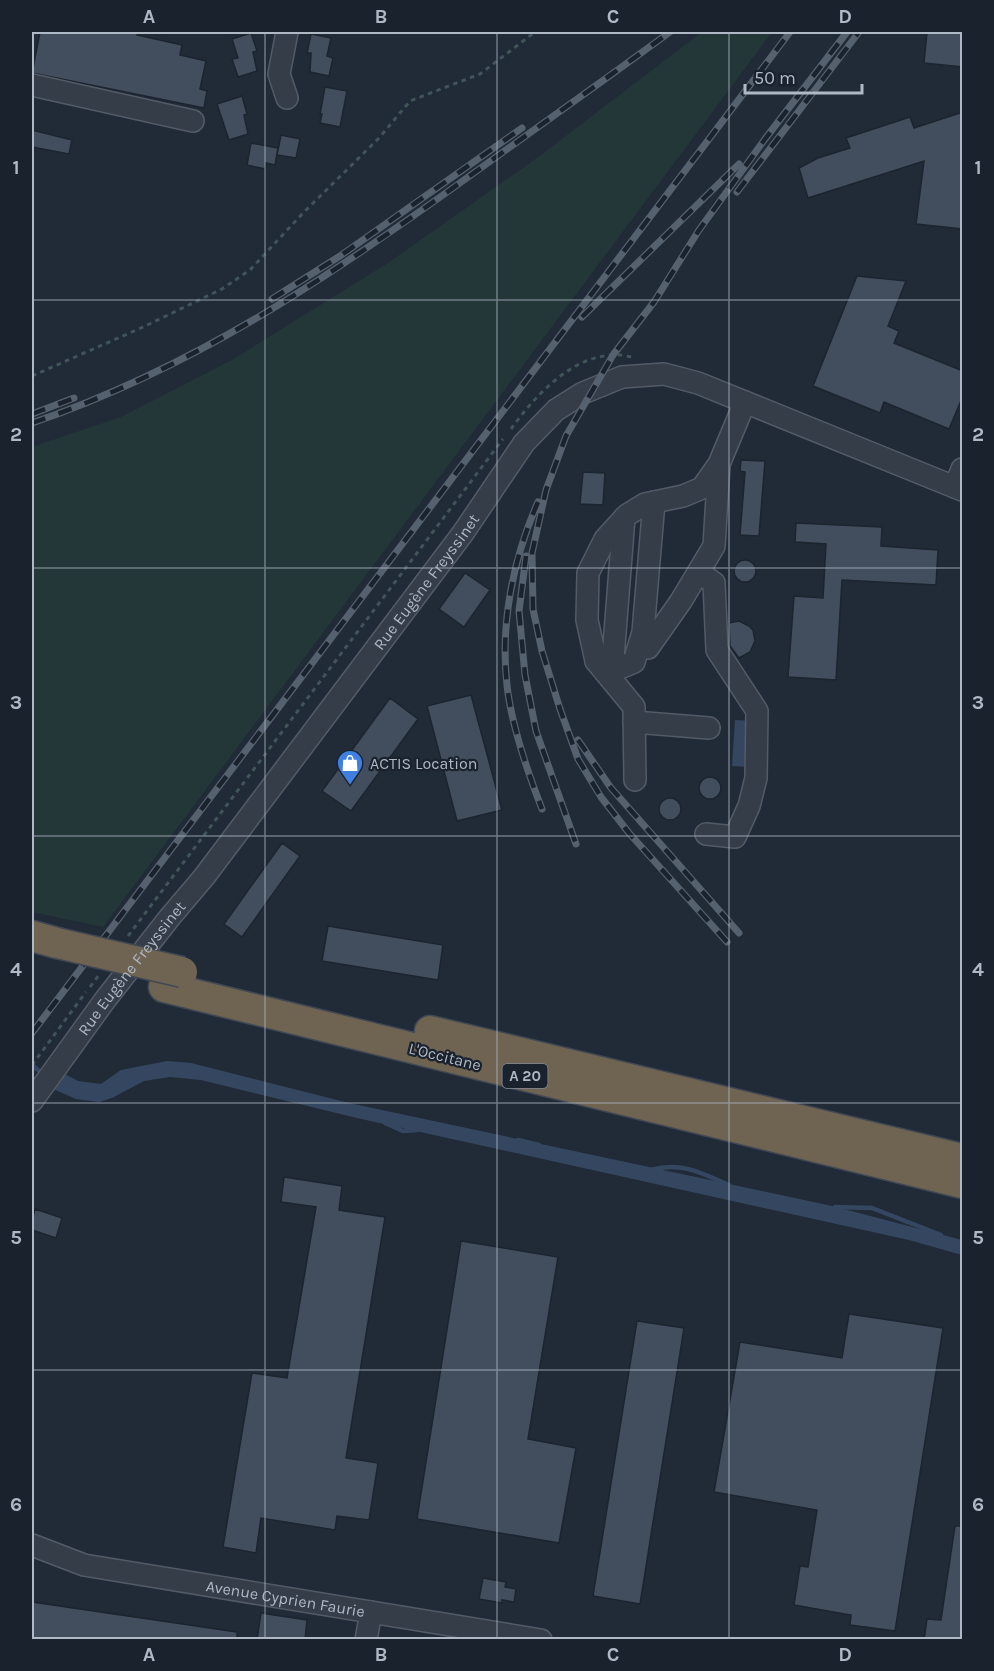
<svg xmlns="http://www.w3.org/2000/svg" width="994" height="1671" font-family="Karla,sans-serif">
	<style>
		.green { fill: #233739 }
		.water { fill: #354760 }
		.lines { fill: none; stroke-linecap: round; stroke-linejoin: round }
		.stream { stroke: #354760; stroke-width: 4.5 }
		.building { fill: #424e5d; stroke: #1c242f; stroke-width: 1.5 }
		.minor-casing { stroke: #525b66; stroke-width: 24 }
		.highway-casing { stroke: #3f4853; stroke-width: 33 }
		.path { stroke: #415457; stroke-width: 3; stroke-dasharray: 4.5 4.5; stroke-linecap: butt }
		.minor { stroke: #353d49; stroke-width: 21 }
		.highway { stroke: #6f6352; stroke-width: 30 }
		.rail-casing { stroke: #566170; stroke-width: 7 }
		.rail { stroke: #1a222d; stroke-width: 4.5; stroke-dasharray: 14; stroke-linecap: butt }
		.highway-bridge-casing { stroke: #3f4853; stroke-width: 33; stroke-linecap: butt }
		.highway-bridge { stroke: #6f6352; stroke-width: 30 }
		.grid { fill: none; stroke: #afb8c5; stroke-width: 1.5; stroke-opacity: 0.55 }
		.labels { text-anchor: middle; stroke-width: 4.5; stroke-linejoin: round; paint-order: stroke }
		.shield { fill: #1a222d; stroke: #828b97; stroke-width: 1.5 }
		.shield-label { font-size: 15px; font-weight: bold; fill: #afb8c5 }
		.street-label { font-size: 16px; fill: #afb8c5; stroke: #1a222d }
		.poi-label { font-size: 16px; fill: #afb8c5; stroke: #1a222d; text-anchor: start }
		.neatline { fill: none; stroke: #afb8c5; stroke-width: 2 }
		.grid-label { font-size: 20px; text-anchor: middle; font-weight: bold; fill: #afb8c5 }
	</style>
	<rect width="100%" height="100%" fill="#212b38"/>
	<!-- green -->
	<path class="green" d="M702,32H772L103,927L32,912V447L121,417L232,360L388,263L537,158Z"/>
	<!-- water -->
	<path class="water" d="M735,720L753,721L749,767L732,766Z
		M167,1061L191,1063L349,1103L832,1206L962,1240V1255L909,1240L357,1118L201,1080L170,1077L144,1081L112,1098L99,1102L76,1099L51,1088L63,1073L78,1081L101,1084L121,1070Z"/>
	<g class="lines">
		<!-- stream -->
		<path class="stream" d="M32,1065L38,1070
			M385,1123L403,1131L417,1130
			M518,1140L539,1145
			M651,1170C680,1161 702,1173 729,1185
			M835,1207L872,1208L941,1235"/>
	</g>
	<!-- building -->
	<path class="building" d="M40,32H138L137,35L182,45L180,55L206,61L200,89L207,91L204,108L32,73Z
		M927,32H963V67L924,63Z
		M251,33L257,51L253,52L257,71L238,77L232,59L238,58L232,39Z
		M311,34L331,38L327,56L333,58L329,76L310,72L311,53H307Z
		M325,87L347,91L340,127L320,123L322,114H320Z
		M242,96L247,114L244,115L248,134L229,140L217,104Z
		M963,112V229L916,224L924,161L808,198L799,168L818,158L850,148L846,138L910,117L914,128Z
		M32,130L72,140L69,154L32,147Z
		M281,135L300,139L296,158L277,155Z
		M251,143L278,148L275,165L266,163L265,169L247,165Z
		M857,276L906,281L888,326L899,331L894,343L963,371V396L949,429L884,402L880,413L813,386Z
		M741,460L765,461L759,536L740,535L745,472L740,471Z
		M583,472L605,473L603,505L580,504Z
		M796,523L882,527L881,546L938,550L936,585L842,580L836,680L788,677L794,596L823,598L826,544L795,542Z
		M734 571a11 11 0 1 1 22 0a11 11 0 1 1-22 0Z
		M465,573L490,590L464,627L439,609Z
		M739,621L749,626L753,630L755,641L750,652L739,658L730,646L729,623Z
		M471,695L502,810L457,821L427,706Z
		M390,698L418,719L351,811L322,791Z
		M699 788a11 11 0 1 1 22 0a11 11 0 1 1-22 0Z
		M659 809a11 11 0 1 1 22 0a11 11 0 1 1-22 0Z
		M282,843L300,856L242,937L224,924Z
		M328,926L443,945L438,980L322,961Z
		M284,1177L342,1186L339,1210L385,1217L346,1458L378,1463L369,1520L337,1516L335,1530L261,1518L256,1553L223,1547L252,1373L287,1378L316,1207L281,1202Z
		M35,1209L62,1218L56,1238L32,1230V1220Z
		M461,1241L558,1257L528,1439L576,1448L559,1543L417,1519Z
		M849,1314L943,1328L895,1631L850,1625L851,1615L794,1605L800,1566L808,1567L817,1510L714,1492L740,1342L842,1358Z
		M637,1321L684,1328L640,1604L593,1596Z
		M955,1526H963V1640H924L927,1619L941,1620Z
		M483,1578L506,1582L505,1587L516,1589L514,1602L502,1600V1603L479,1599Z
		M32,1602L237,1632V1640H32Z
		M261,1613L307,1620L305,1640H257Z"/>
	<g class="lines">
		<!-- minor casing -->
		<g class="minor-casing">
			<g id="minor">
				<path d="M32,85L193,121"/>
				<path d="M287,98L279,74L287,32"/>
				<path d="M955,487L962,469"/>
				<path d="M699,572L714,583L717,650L757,711L756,778L749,806L735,837L706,834"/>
				<path d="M648,648L681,601L714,546L719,465"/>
				<path d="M596,661L608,666L613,658L624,518"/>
				<path d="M620,668L634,662L643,632L654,502"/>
				<path d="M634,722L709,728"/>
				<path d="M635,780L634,707L596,661L587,620L588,573L605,539L627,515L645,504L683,496L702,488L719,464L745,402"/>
				<path id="s1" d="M32,1101L105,1000L170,917L204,877L463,533L524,443L556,410L583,393L622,377L664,374L698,383L962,490"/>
				<path id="s2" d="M32,1545L84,1565L541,1640"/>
				<path d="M366,1640L371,1612"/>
			</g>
		</g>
		<!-- highway casing -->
		<g class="highway-casing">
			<path id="highway" d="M32,936L57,943
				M164,987L962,1183
				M430,1031L962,1159"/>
		</g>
		<!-- path -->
		<path class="path" d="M32,376L141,328L222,289L250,270L303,213L379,138L410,101L480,74L535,32
			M511,429C534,397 571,356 614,355C619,354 626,356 632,357
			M128,936L503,439
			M90,987L99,975
			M32,1065L86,992"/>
		<!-- minor -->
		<use href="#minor" class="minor"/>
		<!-- highway -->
		<use href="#highway" class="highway"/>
		<!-- rail casing -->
		<g class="rail-casing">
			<path id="rail" d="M737,192L859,32
				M272,299L340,256L522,128
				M582,317L739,164
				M32,414L74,398
				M32,423C196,367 332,275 471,175C538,127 604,80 670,32
				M538,502C513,559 500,624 507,685C511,723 528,773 542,809
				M526,556L519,611L525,675L536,731L576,844
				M578,740L611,788L739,933
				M727,942L629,833L601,797L578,759L560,709L542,651L533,609L532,553L546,490L566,436L613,355L654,302L699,230L765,139L847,32
				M32,1033L790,32"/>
		</g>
		<!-- rail -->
		<use href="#rail" class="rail"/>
		<!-- highway-bridge casing -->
		<g class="highway-bridge-casing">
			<path id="highway-bridge" d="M57,943L182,972"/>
		</g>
		<!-- highway-bridge -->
		<use href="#highway-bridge" class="highway-bridge"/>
	</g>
	<!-- grid -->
	<path class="grid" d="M265,32V1640M497,32V1640M729,32V1640M32,300H962M32,568H962M32,836H962M32,1103H962M32,1370H962"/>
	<!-- icons -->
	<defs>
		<g id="shop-pin" transform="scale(1.35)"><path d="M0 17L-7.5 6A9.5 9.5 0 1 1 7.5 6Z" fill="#3f7fe0" stroke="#1a222d"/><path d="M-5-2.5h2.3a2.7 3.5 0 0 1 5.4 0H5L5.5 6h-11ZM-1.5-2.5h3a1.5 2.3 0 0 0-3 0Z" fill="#fff"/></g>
	</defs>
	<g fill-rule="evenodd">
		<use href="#shop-pin" x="350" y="763"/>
	</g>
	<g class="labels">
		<!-- shield labels -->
		<rect class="shield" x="502.5" y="1064" width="45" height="24" rx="4.5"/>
		<g class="shield-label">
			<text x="525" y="1081">A 20</text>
		</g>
		<!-- street labels -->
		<g class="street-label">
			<text dy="6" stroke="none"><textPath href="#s1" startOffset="652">Rue Eugène Freyssinet</textPath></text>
			<text dy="6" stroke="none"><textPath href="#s1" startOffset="166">Rue Eugène Freyssinet</textPath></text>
			<text transform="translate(445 1056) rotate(14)" y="6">L'Occitane</text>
			<text dy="6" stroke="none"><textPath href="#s2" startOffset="260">Avenue Cyprien Faurie</textPath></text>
		</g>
		<!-- poi labels -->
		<g class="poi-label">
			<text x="370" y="769">ACTIS Location</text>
		</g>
	</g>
	<!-- border -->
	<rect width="994" height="1671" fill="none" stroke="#1a222d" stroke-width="66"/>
	<!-- scale -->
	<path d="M745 84v9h117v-9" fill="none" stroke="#afb8c5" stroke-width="3"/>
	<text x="754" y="84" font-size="18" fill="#afb8c5" stroke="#1a222d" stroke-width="4.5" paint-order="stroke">50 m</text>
	<rect x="33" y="33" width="928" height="1605" class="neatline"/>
	<g class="grid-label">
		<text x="149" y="23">A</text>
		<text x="381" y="23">B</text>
		<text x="613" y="23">C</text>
		<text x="845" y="23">D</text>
		<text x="16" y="174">1</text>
		<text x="978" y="174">1</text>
		<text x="16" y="441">2</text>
		<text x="978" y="441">2</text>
		<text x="16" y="709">3</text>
		<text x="978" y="709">3</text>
		<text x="16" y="976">4</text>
		<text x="978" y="976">4</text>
		<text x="16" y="1244">5</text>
		<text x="978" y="1244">5</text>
		<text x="16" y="1511">6</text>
		<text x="978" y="1511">6</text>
		<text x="149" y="1661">A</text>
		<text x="381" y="1661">B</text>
		<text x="613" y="1661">C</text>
		<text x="845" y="1661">D</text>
	</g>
</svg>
